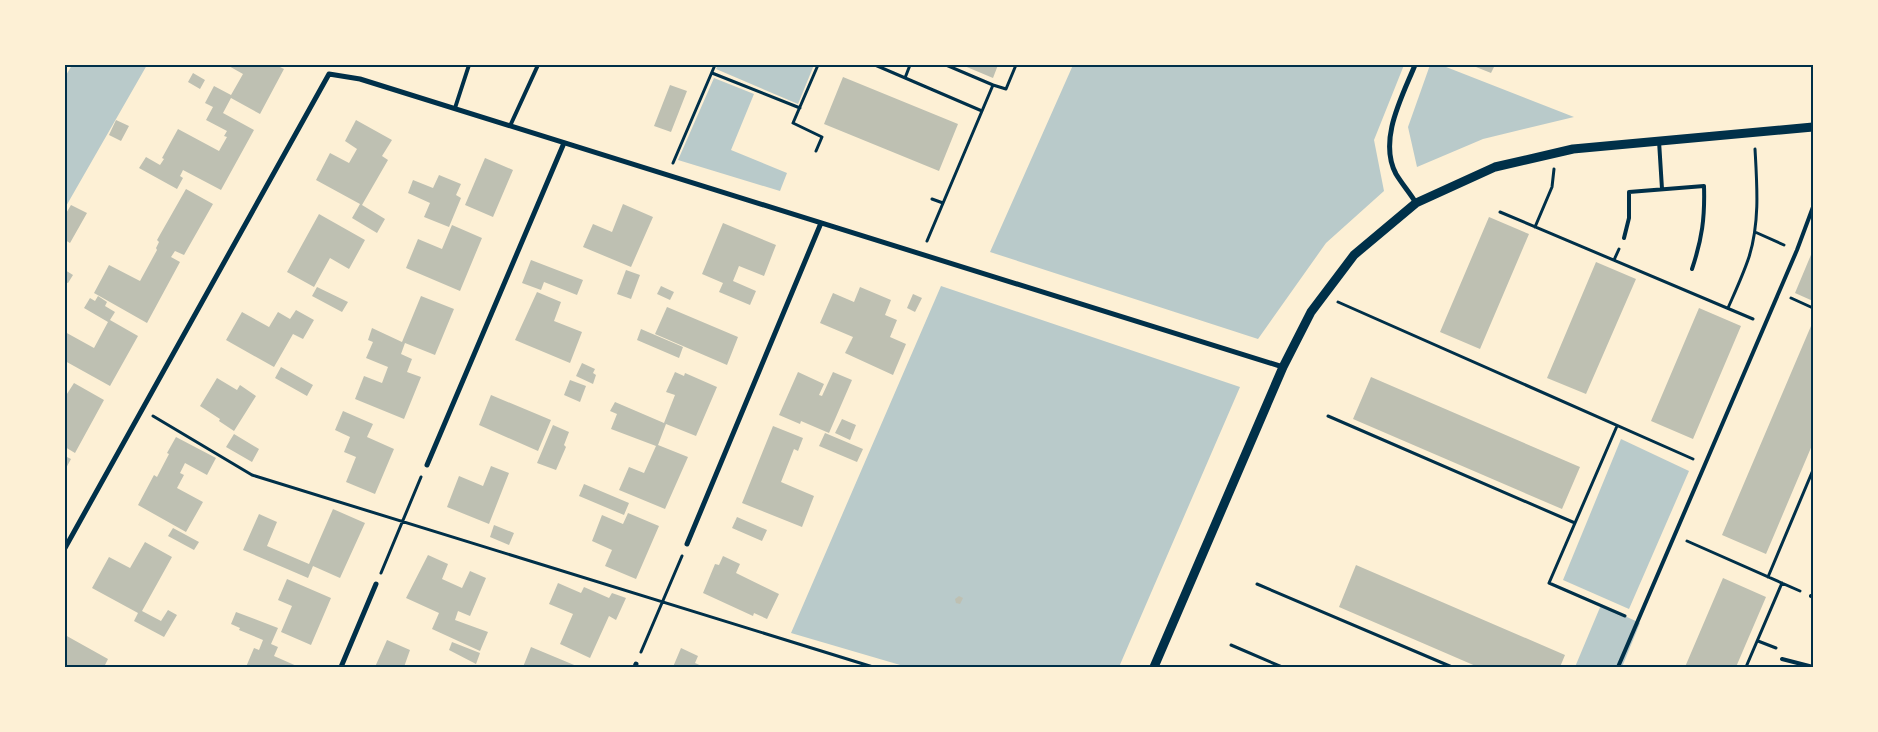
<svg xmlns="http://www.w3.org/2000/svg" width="1878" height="732" font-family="Poppins,sans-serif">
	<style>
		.green { fill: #b9caca }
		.building { fill: #bec0b2 }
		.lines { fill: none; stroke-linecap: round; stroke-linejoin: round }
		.path { stroke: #003049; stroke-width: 3 }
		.service { stroke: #003049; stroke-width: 4 }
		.minor { stroke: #003049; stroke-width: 5 }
		.tertiary { stroke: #003049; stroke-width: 9 }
		.neatline { fill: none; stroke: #003049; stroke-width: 2 }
	</style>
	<rect width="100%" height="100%" fill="#fdf0d5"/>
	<!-- green -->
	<path class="green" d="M72,65H147L65,208V77Z
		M718,65H814L798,104L716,69Z
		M1073,65H1404L1374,140L1384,191L1326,243L1258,339L990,252Z
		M1430,65H1441L1574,117L1483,139L1417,167L1408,127Z
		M714,78L754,94L731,150L787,173L780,191L678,160Z
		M941,286L1240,387L1119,667H907L791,633Z
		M1621,439L1689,471L1629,609L1563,580Z
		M1601,605L1640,623L1622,667H1575Z"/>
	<!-- building -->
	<path class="building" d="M227,65H276L284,69L260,114L231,98L223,113L254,130L221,190L183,170L180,176L183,178L177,189L139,168L146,157L160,165L164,159L162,158L178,129L219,151L227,137L224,136L227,131L206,120L213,107L205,103L214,86L231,95L243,74Z
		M962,65H998L993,78Z
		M1471,65H1495L1491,73Z
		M193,73L205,80L200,89L188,82Z
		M843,77L958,124L939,171L824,124Z
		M670,85L687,91L671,132L654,126Z
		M116,120L129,126L121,141L109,135Z
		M356,120L392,140L382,156L388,160L362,205L385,219L377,233L352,218L360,204L316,180L330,153L349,163L357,149L345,141Z
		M485,158L513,170L493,217L465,205Z
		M439,175L461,184L456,195L461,198L449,227L424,217L430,203L408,193L413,180L433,188Z
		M186,189L213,204L184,255L175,251L171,257L180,262L147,323L94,293L109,265L140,281L157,250L156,248L159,242L157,240Z
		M623,204L653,217L631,267L583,247L593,224L612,232Z
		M71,205L87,213L70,243L65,240V215Z
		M319,214L365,240L349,269L330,258L314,287L287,272Z
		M1489,217L1529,234L1480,349L1440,332Z
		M723,223L776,245L764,276L739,266L733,281L756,291L750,305L719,292L723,283L702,274Z
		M452,225L482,238L460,291L406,268L418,239L442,249Z
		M1813,250V301L1795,293Z
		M531,260L583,280L577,295L544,282L541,290L522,283Z
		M1596,262L1636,279L1586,394L1547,378Z
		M65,270L73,275L68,283L65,282Z
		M626,270L640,275L631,299L617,294Z
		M661,286L674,292L670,300L657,294Z
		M317,287L348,302L342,312L312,296Z
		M860,287L891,300L885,315L897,320L890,337L906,344L893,375L845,353L853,337L820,323L833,293L854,302Z
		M537,292L561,302L554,321L582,332L570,363L515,340Z
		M913,294L922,298L915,312L907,308Z
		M98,296L107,302L105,306L115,312L110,320L138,336L110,386L65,361V332L94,348L108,322L84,308L90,298L95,301Z
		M421,296L454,309L435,355L405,343L401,354L412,359L407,372L421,377L404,419L355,399L364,376L382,383L388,367L366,358L373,342L368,340L372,328L402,342Z
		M667,307L738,337L727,365L655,334Z
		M1699,308L1741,326L1693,439L1651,421Z
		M296,310L314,320L303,339L293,334L274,367L226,340L242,312L269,327L278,312L290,319Z
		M1811,326L1813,327V443L1766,554L1722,535Z
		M641,329L683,347L679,358L637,340Z
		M582,363L595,369L593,373L596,375L593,384L576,376Z
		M281,367L313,385L307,396L275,378Z
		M675,372L684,376L685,373L717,387L696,436L666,424L658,445L688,457L665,509L619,490L629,467L644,473L656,446L611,429L617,414L610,411L615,402L664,423L675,395L666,392Z
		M798,372L824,384L819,395L822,396L833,372L852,380L829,433L801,421L800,424L779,415Z
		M1371,377L1580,467L1562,509L1353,419Z
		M217,378L237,390L240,385L256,396L234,431L219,421L220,419L200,406Z
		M570,380L586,386L580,402L564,395Z
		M74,383L104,400L75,453L65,447V397Z
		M491,395L551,420L538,451L479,425Z
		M343,411L373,424L367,437L394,449L375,494L346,482L356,457L344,452L350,437L335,430Z
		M842,419L856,425L850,440L835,433Z
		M553,425L569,432L564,445L566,447L556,470L537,463Z
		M773,426L803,438L798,451L794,449L781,482L814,496L802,527L742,503Z
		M825,433L863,449L857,462L819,446Z
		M234,434L259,449L252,462L226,447Z
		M176,437L216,458L207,475L185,463L180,473L184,475L177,488L203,502L186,532L138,505L154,475L157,477L169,454L167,453Z
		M65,456L71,459L65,470Z
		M491,466L509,473L489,524L447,507L459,476L483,486Z
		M584,484L629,503L624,515L579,496Z
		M333,509L365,523L340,578L313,566L308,578L243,550L259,514L277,522L267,546L309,564Z
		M628,513L659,526L636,579L605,566L612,550L592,541L602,515L623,524Z
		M737,517L767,530L762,541L732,528Z
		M494,525L514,533L509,545L490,537Z
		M173,528L199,542L194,550L168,536Z
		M145,542L172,557L142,611L161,621L168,610L177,615L164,637L134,621L138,613L92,588L109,557L130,568Z
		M428,555L448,564L442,579L462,588L470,571L486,578L470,616L458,611L455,620L488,632L480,651L432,629L439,613L406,598Z
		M723,556L740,564L736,573L779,594L767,619L754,613L753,616L703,593L715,564L719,565Z
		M1356,565L1565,655L1560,667H1478L1339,607Z
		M1723,578L1766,597L1736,667H1685Z
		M287,579L331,598L311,645L281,632L292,606L278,600Z
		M558,583L581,593L584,587L609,598L612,593L626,598L616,620L609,616L590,658L560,644L573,614L549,604Z
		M959,596L963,598L960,604L956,603L955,599Z
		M236,612L278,628L271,644L278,647L274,656L299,667H246L254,648L259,650L263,640L239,630L240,628L231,624Z
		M65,635L108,659L104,667H65Z
		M387,640L410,650L404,667H375Z
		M452,642L480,653L476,664L449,650Z
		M531,647L579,667H523Z
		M681,648L698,656L695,663L704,667H673Z"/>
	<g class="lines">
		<!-- path -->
		<path class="path" d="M875,65L982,111
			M946,65L993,85
			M712,73L800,108
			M905,78L910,65
			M816,151L822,137L793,123L818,65
			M673,163L715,65
			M932,199L943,203
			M1500,212L1753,319
			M1535,227L1552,187L1554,169
			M1755,232L1784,245
			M927,241L993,85L1006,89L1016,65
			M1614,260L1619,249
			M1791,298L1813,308
			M1338,302L1693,459
			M1728,308C1735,292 1743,275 1749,257C1760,222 1757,185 1755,149
			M153,416L252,475L873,667
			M1328,416L1575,523
			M1617,426L1549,583L1625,616
			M1687,541L1800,591
			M381,573L421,477
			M1768,577L1813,470
			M1257,584L1452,667
			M1758,641L1776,648
			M1231,645L1282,667
			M641,652L682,556
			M1746,667L1782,583"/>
		<!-- service -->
		<path class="service" d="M455,108L469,65
			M510,126L538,65
			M1659,141L1662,189
			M1624,238L1629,218V192L1704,186C1705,218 1702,239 1692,269
			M1811,596L1813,597
			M1782,659L1813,667
			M1618,667L1797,250L1813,207"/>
		<!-- minor -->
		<path class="minor" d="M1415,65C1402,97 1378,140 1396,174C1402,184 1410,193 1416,203
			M427,465L564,143
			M687,544L821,223
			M65,548L329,74L360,79L1283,367
			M341,667L376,584
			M635,667L636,664"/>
		<!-- tertiary -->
		<path class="tertiary" d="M1154,667L1283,367L1311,312L1354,255L1416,203L1495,167L1573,149L1813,127"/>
	</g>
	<!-- border -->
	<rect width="1878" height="732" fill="none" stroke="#fdf0d5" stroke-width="132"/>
	<rect x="66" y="66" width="1746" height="600" class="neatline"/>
</svg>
